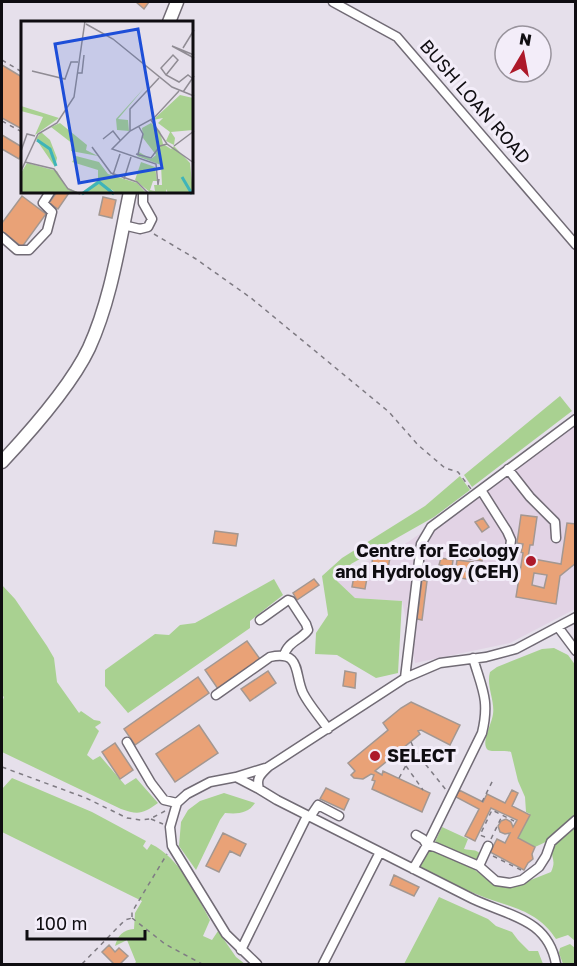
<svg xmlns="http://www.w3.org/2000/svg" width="577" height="966" font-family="'Golos Text',sans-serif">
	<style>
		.education { fill: #e2d3e5 }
		.green { fill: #a9d191 }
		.building { fill: #e9a277; stroke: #a39791; stroke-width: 1.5; fill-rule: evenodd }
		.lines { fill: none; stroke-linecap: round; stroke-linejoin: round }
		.minor-casing { stroke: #716b75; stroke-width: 11 }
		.highway-casing { stroke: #716b75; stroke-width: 15 }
		.path { stroke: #7f7b83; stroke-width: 1.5; stroke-dasharray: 4.5 4.5; stroke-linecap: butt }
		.minor { stroke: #fff; stroke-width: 8 }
		.highway { stroke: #fff; stroke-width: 12 }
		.poi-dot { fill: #ad192a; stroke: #f3edf9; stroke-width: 2 }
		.labels { text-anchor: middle; stroke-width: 6; stroke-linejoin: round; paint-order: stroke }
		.street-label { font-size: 18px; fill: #0f0d11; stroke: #f3edf9 }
		.poi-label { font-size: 18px; font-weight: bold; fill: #0f0d11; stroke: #f3edf9; text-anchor: end }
		.inset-river { fill: none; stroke: #3fb4b9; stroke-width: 3 }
		.inset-road { fill: none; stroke: #908c94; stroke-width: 1.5 }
		.view { fill: #1d4ed8; fill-opacity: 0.15; stroke: #1d4ed8; stroke-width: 3 }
		.inset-edge { fill: none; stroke: #0f0d11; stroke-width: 3 }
	</style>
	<rect width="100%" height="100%" fill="#e6e0eb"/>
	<!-- education -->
	<path class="education" d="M575,426V609L510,643L415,663L402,601L355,598L337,581L355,567L408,542Z"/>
	<!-- green -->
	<path class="green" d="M560,396L572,411L472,487L464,475Z
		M460,476L470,490L434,517L351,564L337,581L355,598L402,601L398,673L376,678L337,655L315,654L316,633L328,615L322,576L342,558L425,506Z
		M274,579L283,595L250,621V628L128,713L105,686V670L155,634L169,635L180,625L195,623Z
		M2,585L15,599L47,646L54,658L57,682L79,713L81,711L94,720L100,721L101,723L95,727L99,731L87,755L93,760L100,756L125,785L136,778L158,803C143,814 138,815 121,809L2,752V702L4,697L2,695Z
		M554,648L568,655L576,666L575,815L550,840L535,847L518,838L530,814L526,812L525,797L518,781L511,752C505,750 491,752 488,750C480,743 492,724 493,714C495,700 486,686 490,672L497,667L542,649Z
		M12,778L92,812L146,841L143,846L147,850L151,844C180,858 195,893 210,920L203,936L212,940L218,931L236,957L245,964H134L136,962L127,940L115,946C118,935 123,930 134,929L135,913L142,901L2,832V789Z
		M224,793L255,803C248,814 237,814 225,813L220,820L196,870L179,846L181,822L188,810L200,801Z
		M575,824V941L568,935L556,939C536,908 507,907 476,894C456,886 436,875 417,865L426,851L431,849L468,865L494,884L513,887L551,872C557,860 550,857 552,846Z
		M442,827L468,839L464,849C471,851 475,848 482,855L477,861L435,842Z
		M439,897L488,919L496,926L512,932L518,940L529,951H538L543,964H404Z
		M570,944L575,948V964H563L559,953L560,948Z"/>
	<!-- building -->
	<path class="building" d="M136,2H149L144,9Z
		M2,65L22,77V129L2,118Z
		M2,135L22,147V152L19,159L2,149Z
		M57,192L69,193L58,209L49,203Z
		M22,196L46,214L22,247L2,231V223Z
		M103,197L116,200L112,218L99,215Z
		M521,515L537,517L533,545H530L528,558L561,564L567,523L576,524V563L560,576L556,604L516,597L523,553L521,552L523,544L517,543ZM534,573L547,575L544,588L532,585Z
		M483,518L489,527L482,532L475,522Z
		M215,531L238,534L236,546L213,543Z
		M459,550L483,554L482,561L458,557Z
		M401,551L413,553L412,558L401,557Z
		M373,555L390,558L387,573L371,571Z
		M441,558L453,560L452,567L439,565Z
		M457,560L473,562L472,569L456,567Z
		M440,568L451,569L450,577L439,575Z
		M455,570L479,573L478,581L454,577Z
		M354,576L367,578L365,589L352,587Z
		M314,579L319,585L297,600L293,593Z
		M422,580L427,581L422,620L417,619Z
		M247,641L260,659L218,689L205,670Z
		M268,671L276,683L250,701L241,689Z
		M345,671L356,673L355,688L343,686Z
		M198,677L209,693L135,745L124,729Z
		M411,702L460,725L450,745L421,730L418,731L420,734L375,771L382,775L383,771L430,793L422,812L372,789L375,781L372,780L374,775L371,774L363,779L354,778L351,775L355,771L348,763L388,730L383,723L401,708Z
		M199,725L218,753L175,782L156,754Z
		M115,743L133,770L120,779L102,752Z
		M326,788L349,799L344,810L320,799Z
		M459,790L483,802L487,794L505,803L512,790L518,793L512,806L530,815L518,838L535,847L532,854L533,859L528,863L524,870L490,852L497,839L505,843L510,833L505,834L500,832L498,826L501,821L506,819L511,822L513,827L517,820L491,808L475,841L465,836L479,809L456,797Z
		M223,833L246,844L240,856L230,851L219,872L206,866Z
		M394,875L419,887L414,896L390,885Z
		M109,945L115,952L119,948L128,956L120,964H114L102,952Z"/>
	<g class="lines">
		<!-- minor casing -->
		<g class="minor-casing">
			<path id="minor" d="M333,2L397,37L576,245
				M123,225L140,229L148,227L152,219L143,203V192
				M2,237L17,250H29L47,231L52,212L43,203L50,192
				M508,469L530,497L555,522L556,538
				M481,490L507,531L511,540L507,570
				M260,620L288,600L291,601L306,624L308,630C301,640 287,642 284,656
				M558,627L576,651
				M405,678L421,544L431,527L576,419
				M216,695L270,657C302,650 294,674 303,693C309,705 320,717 328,729
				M127,742L151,783L164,800L177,803
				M236,777L265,768
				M310,817L318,805L339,816
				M416,835L423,839L427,845L435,847L479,866L496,881L510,883L522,880L539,867L546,856L551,842L576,820
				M479,866L488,846
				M413,869L427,845L482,733C490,700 482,689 473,658
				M241,950L307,816
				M257,964L226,934L172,846L170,827L177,803L187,794L210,782L236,777L259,789
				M323,964L380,852
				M556,964C548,919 509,916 473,899L277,800L259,789C256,778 260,775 268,767L405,678L440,663L486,657L516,649L576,617"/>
		</g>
		<!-- highway casing -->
		<g class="highway-casing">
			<path id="highway" d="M169,22L177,2
				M2,462C29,433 72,384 89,348C111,300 119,244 130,192"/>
		</g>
		<!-- path -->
		<path class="path" d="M2,60L22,72
			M2,121L22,132
			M154,234L196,259L251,298L389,412L418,445L445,468L458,472L471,489
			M411,742L415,751L446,790
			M406,766L423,790
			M2,767L86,798L127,818L141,820L150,819L165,811
			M399,778L414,751
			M482,802L494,778
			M151,819L163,824
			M485,837L480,835L492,810L514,821
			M491,839L502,816
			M493,856L521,870
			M132,917V912L167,854
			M132,918L165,944L202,964
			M82,964L125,920L132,918"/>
		<!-- minor -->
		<use href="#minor" class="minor"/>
		<!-- highway -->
		<use href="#highway" class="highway"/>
	</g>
	<!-- markers -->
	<g class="poi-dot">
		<circle cx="531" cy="561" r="6"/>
		<circle cx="375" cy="756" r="6"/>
	</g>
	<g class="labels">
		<!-- street labels -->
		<g class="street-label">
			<text transform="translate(475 102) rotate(49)" y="6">BUSH LOAN ROAD</text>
		</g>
		<!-- poi labels -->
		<g class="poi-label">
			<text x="519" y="557">Centre for Ecology<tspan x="519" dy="21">and Hydrology (CEH)</tspan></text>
			<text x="387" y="762" text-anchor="start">SELECT</text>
		</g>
	</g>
	<!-- overview -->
	<g transform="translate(21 21)">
		<rect width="172" height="172" fill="#e6e0eb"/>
		<path d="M124,66L97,98L107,99L108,110L96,109L95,98ZM159,74L172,77V109L150,111L154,117L153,124L145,120L149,111L137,102L142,97L132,99ZM0,85L38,97L14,114L22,96L0,90ZM39,102L66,124L65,129L77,135L50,130L52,123L30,106ZM130,102L139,110L142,123L150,128L153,125L169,142L172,172H147L145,168V172H130L114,159L120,141L134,146L136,160H132L129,169L134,170L133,164H141L140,144L116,135L118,131L130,138L135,134L122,117L121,107ZM20,111L29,119L36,137L34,146L15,118ZM55,135L78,141L87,153L116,162L125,172H95L90,168L92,172H60L77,159V149L51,141ZM6,142L36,150L45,166L59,172H0V152Z" fill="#a9d191"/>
		<path class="inset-river" d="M16,119L29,128L35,145M161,156L171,173M61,173L78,161L93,173"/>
		<path class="inset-road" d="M65,3L92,18L151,66L173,75M162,27L173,9M173,34L151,25L173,37M11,50L44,58L50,41H57M57,52H61L63,34M145,54L157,39L152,34L140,47L145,54L158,61L167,54L171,57M162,71L173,55M130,99L146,123L173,142M109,110V88L138,57M82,118L92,110L99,119M153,125L173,110M71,126L90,152L116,161L128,173M0,130L6,113L14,115M115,133L130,137L139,125L146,123M117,133L122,113L118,106M4,141L33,148L47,168L59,173M0,150L17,113L36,102L53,76L64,0M92,154L99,133M103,158L110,136M138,158L137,164L135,143L91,128L109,110L133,97L158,70"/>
		<path class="view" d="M117,8L141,147L58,162L34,23Z"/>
		<rect width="172" height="172" class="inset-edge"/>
	</g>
	<!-- border -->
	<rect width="577" height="966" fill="none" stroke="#0f0d11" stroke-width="6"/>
	<!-- north arrow -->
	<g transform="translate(523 54) rotate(10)"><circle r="28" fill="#f3edf9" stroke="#98939c" stroke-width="1.5"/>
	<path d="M0-4.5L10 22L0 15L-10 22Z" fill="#ad192a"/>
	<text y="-9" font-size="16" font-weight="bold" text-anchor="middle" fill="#0f0d11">N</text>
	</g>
	<!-- scale -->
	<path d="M27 930v9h118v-9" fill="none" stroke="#0f0d11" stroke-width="3"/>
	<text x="36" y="930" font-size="18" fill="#0f0d11" stroke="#f3edf9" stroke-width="4.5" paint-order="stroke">100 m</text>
</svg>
